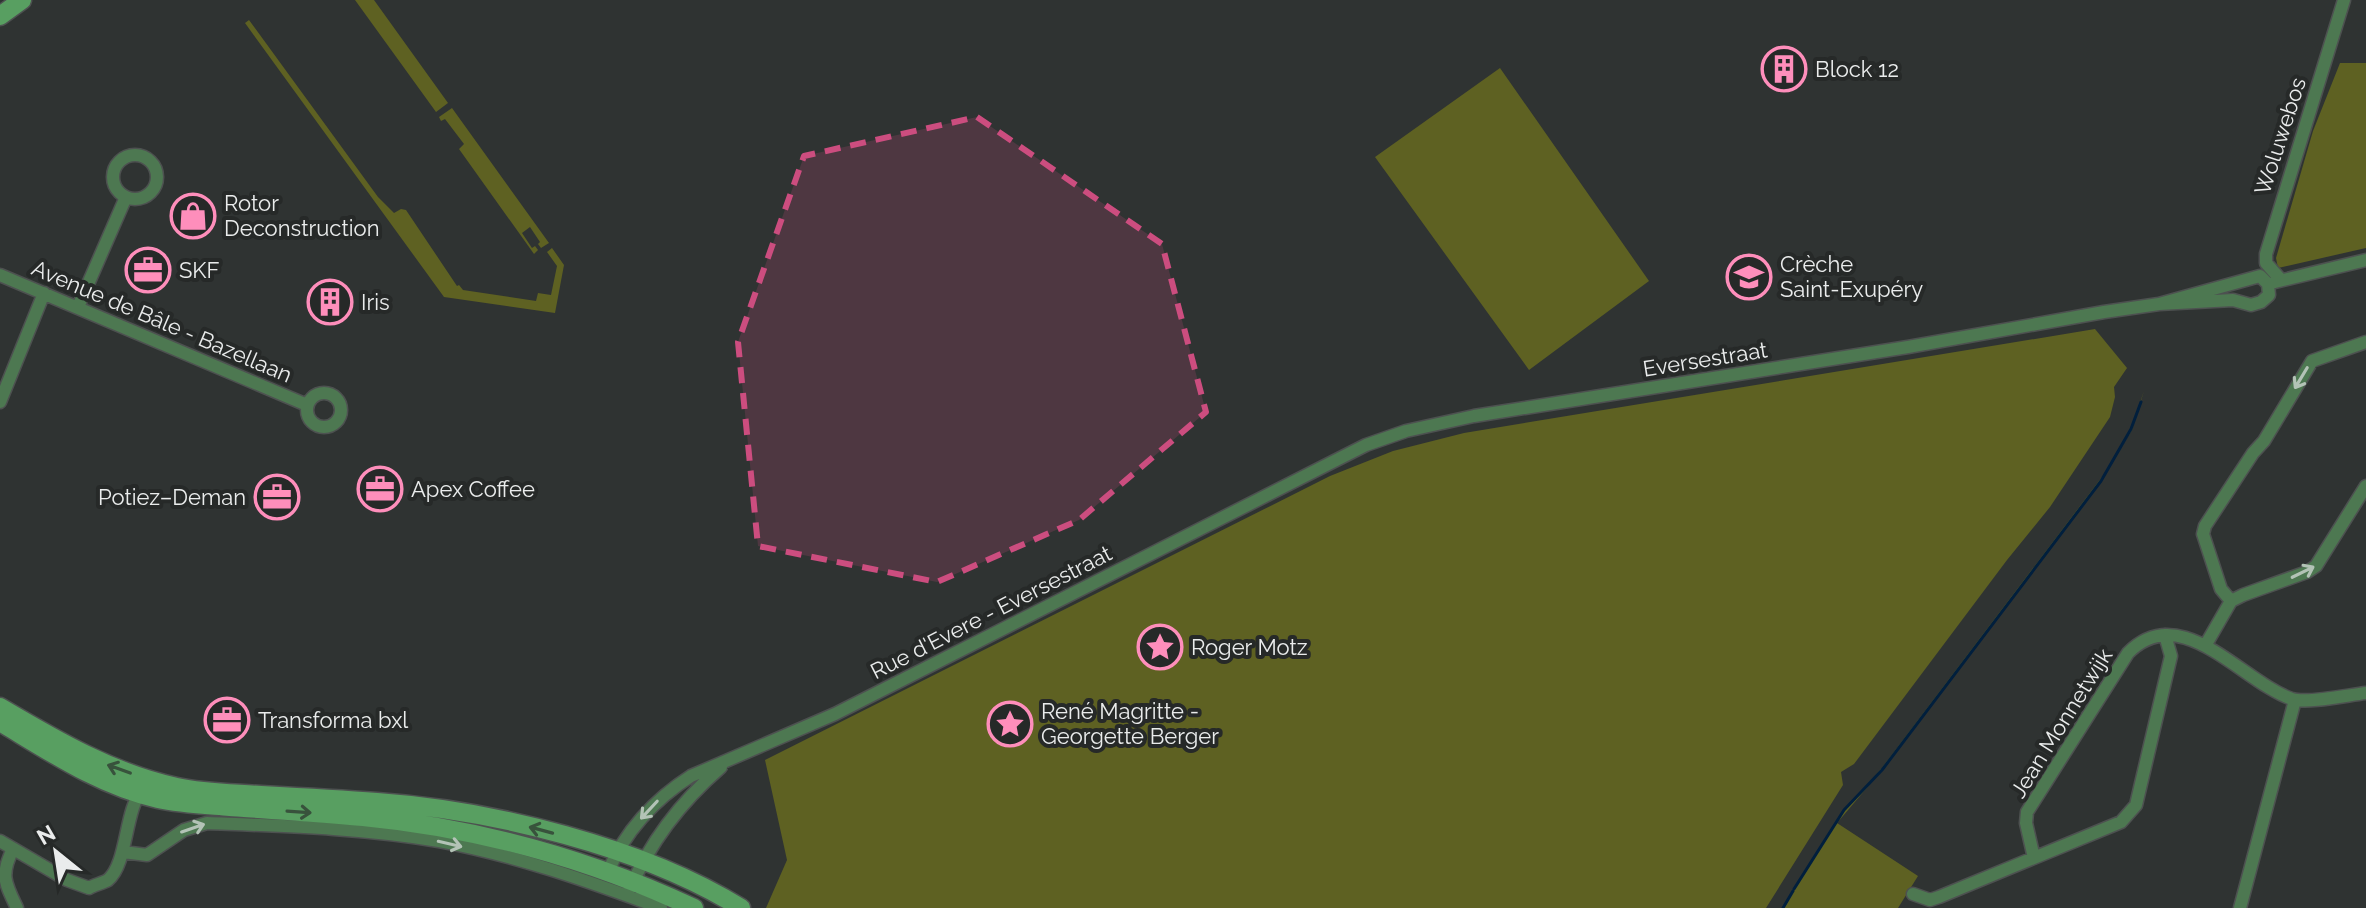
<svg xmlns="http://www.w3.org/2000/svg" width="2366" height="908" font-family="Raleway,sans-serif">
	<style>
		.green { fill: #5e6122 }
		.lines { fill: none; stroke-linecap: round; stroke-linejoin: round }
		.stream { stroke: #011f3d; stroke-width: 3 }
		.street-casing { stroke: #4d5150; stroke-width: 15 }
		.secondary-casing { stroke: #4d5150; stroke-width: 21 }
		.street { stroke: #4d7851; stroke-width: 12 }
		.secondary { stroke: #589f61; stroke-width: 18 }
		.oneway { stroke: #b3c3b6 }
		.oneway2 { stroke: #38523c }
		.marked { fill: #cc4d7f; fill-opacity: 0.2; stroke: #cc4d7f; stroke-width: 6; stroke-dasharray: 16 10; stroke-linejoin: round }
		.labels { text-anchor: middle; stroke-width: 8; stroke-linejoin: round; paint-order: stroke }
		.poi-label { font-size: 22px; fill: #eaecec; stroke: #262928; text-anchor: start }
		.street-label { font-size: 22px; fill: #eaecec; stroke: #262928 }
	</style>
	<rect width="100%" height="100%" fill="#2f3332"/>
	<!-- green -->
	<path class="green" d="M355,0H374L448,103L436,112Z
		M249,20L378,197L394,213L401,209L406,210L457,286L459,285L463,290L536,301L538,293L551,295L557,266L547,252L552,248L564,265L555,313L444,297L245,23Z
		M2340,63H2366V248L2278,268L2276,258L2313,131Z
		M1500,68L1649,281L1529,370L1375,157Z
		M452,108L549,243L541,248L538,244L540,242L530,227L522,233L532,248L535,246L538,250L534,254L459,149L464,144L445,119L441,121L439,117Z
		M2095,329L2127,368L2114,387L2115,397L2110,417L2050,507L2007,560L1854,764L1841,772L1843,785L1766,908H766L787,860L765,760L1330,476L1393,451L1464,433Z
		M2144,391L2132,430L2101,481L1882,770L1837,823L1918,876L1898,908H1783L1840,815L1881,769L2108,469L2131,429Z"/>
	<g class="lines">
		<!-- stream -->
		<path class="stream" d="M1794,889L1844,810L1882,770L2101,481L2131,429L2141,402
			M1783,908L1793,891"/>
		<!-- street casing -->
		<g class="street-casing">
			<path id="street" d="M113 177a22 22 0 1 1 44 0a22 22 0 1 1-44 0Z
				M0,275L307,405
				M2281,280L2266,263V254L2344,0
				M2275,282L2366,260
				M78,307L126,197
				M307 410a17 17 0 1 1 34 0a17 17 0 1 1-34 0Z
				M0,402L44,293
				M2231,601L2221,589L2203,534L2205,526L2253,453L2264,441L2312,361L2366,342
				M2205,646L2231,601L2243,595L2307,572L2316,566L2366,486
				M0,841L67,880L89,888C94,885 103,883 108,880C128,863 124,811 143,788
				M13,849C0,875 5,883 17,908
				M123,852L147,855L184,830L207,823C284,826 363,828 439,841C515,855 588,881 661,908
				M2034,858L2026,823L2027,812L2128,653C2181,599 2242,682 2292,699C2308,704 2348,695 2366,693
				M608,872C624,832 655,799 691,776L835,714L1366,445L1406,431L1474,416L1908,347L2104,312L2159,304L2233,300L2251,305L2261,302L2269,295L2268,284L2260,276L2159,304
				M630,889C650,842 683,800 721,767
				M1913,894L1930,900L1939,897L2121,822L2136,805L2171,656L2165,635
				M2240,908L2295,700"/>
		</g>
		<!-- secondary casing -->
		<g class="secondary-casing">
			<path id="secondary" d="M0,16L22,0
				M0,707C56,740 112,773 177,787C204,793 233,793 261,795C300,797 338,799 377,802C492,810 643,847 741,908
				M0,722C50,752 100,786 158,799C181,804 206,805 230,807C274,810 319,813 363,817C478,828 589,859 694,908"/>
		</g>
		<!-- street -->
		<use href="#street" class="street"/>
		<!-- secondary -->
		<use href="#secondary" class="secondary"/>
	</g>
	<!-- one-way arrows -->
	<defs><path id="oneway-shaft" d="M-6 0H5M1.5-3L5.5 0L1.5 3" fill="none" stroke-width="1.6" stroke-linecap="round" stroke-linejoin="round" transform="scale(2)"/></defs>
	<g class="oneway">
		<use href="#oneway-shaft" transform="translate(2301 378) rotate(121)"/>
		<use href="#oneway-shaft" transform="translate(2303 572) rotate(-26)"/>
		<use href="#oneway-shaft" transform="translate(649 810) rotate(133)"/>
		<use href="#oneway-shaft" transform="translate(193 828) rotate(-19)"/>
		<use href="#oneway-shaft" transform="translate(450 844) rotate(13)"/>
	</g>
	<g class="oneway2">
		<use href="#oneway-shaft" transform="translate(119 769) rotate(-160)"/>
		<use href="#oneway-shaft" transform="translate(299 812) rotate(4)"/>
		<use href="#oneway-shaft" transform="translate(541 830) rotate(-165)"/>
	</g>
	<!-- marked area -->
	<path class="marked" d="M977,117L1162,244L1206,412L1079,520L937,582L758,546L738,342L804,156Z"/>
	<!-- icons -->
	<defs>
		<g id="building-ring" transform="scale(2.3)"><circle r="9.5" fill="#262928" stroke="#fe8ebb" stroke-width="1.5"/><path d="M-4-6H4V6H1V3H-1V6H-4ZM-2.5-4.3h1.7v1.8h-1.7ZM.8-4.3h1.7v1.8H.8ZM-2.5-1h1.7V.8h-1.7ZM.8-1h1.7V.8H.8Z" fill="#fe8ebb"/></g>
		<g id="shop-ring" transform="scale(2.3)"><circle r="9.5" fill="#262928" stroke="#fe8ebb" stroke-width="1.5"/><path d="M-5-2.5h2.3a2.7 3.5 0 0 1 5.4 0H5L5.5 6h-11ZM-1.5-2.5h3a1.5 2.3 0 0 0-3 0Z" fill="#fe8ebb"/></g>
		<g id="office-ring" transform="scale(2.3)"><circle r="9.5" fill="#262928" stroke="#fe8ebb" stroke-width="1.5"/><path d="M-6-3h4V-5.5h4V-3h4V5H-6ZM-1-4.5V-3h2v-1.5ZM-6 0V1H6V0Z" fill="#fe8ebb"/></g>
		<g id="school-ring" transform="scale(2.3)"><circle r="9.5" fill="#262928" stroke="#fe8ebb" stroke-width="1.5"/><path d="M0-5L7-2L0 1L-7-2ZM-4 1L0 2.5L4 1V4Q0 6-4 4Z" fill="#fe8ebb"/></g>
		<g id="sight-ring" transform="scale(2.3)"><circle r="9.5" fill="#262928" stroke="#fe8ebb" stroke-width="1.5"/><path d="M0-6L1.8-2.2L6-1.7L2.9 1.2L3.7 5.4L0 3.3L-3.7 5.4L-2.9 1.2L-6-1.7L-1.8-2.2Z" fill="#fe8ebb"/></g>
	</defs>
	<g fill-rule="evenodd">
		<use href="#building-ring" x="1784" y="69"/>
		<use href="#shop-ring" x="193" y="216"/>
		<use href="#office-ring" x="148" y="270"/>
		<use href="#school-ring" x="1749" y="277"/>
		<use href="#building-ring" x="330" y="302"/>
		<use href="#office-ring" x="380" y="489"/>
		<use href="#office-ring" x="277" y="497"/>
		<use href="#sight-ring" x="1160" y="647"/>
		<use href="#office-ring" x="227" y="720"/>
		<use href="#sight-ring" x="1010" y="724"/>
	</g>
	<g class="labels">
		<!-- poi labels -->
		<g class="poi-label">
			<text x="1815" y="77">Block 12</text>
			<text x="224" y="211">Rotor<tspan x="224" dy="25">Deconstruction</tspan></text>
			<text x="1780" y="272">Crèche<tspan x="1780" dy="25">Saint-Exupéry</tspan></text>
			<text x="179" y="278">SKF</text>
			<text x="361" y="310">Iris</text>
			<text x="411" y="497">Apex Coffee</text>
			<text x="246" y="505" text-anchor="end">Potiez–Deman</text>
			<text x="1191" y="655">Roger Motz</text>
			<text x="1041" y="719">René Magritte -<tspan x="1041" dy="25">Georgette Berger</tspan></text>
			<text x="258" y="728">Transforma bxl</text>
		</g>
		<!-- street labels -->
		<g class="street-label">
			<text transform="translate(2280 136) rotate(-72)" y="8">Woluwebos</text>
			<text transform="translate(162 321) rotate(23)" y="8">Avenue de Bâle - Bazellaan</text>
			<text transform="translate(1705 359) rotate(-9)" y="8">Eversestraat</text>
			<text transform="translate(991 612) rotate(-27)" y="8">Rue d'Evere - Eversestraat</text>
			<text transform="translate(2061 723) rotate(-58)" y="8">Jean Monnetwijk</text>
		</g>
	</g>
	<!-- north arrow -->
	<g transform="translate(56 852) rotate(330)" stroke="#262928" stroke-width="6" paint-order="stroke">
	<path d="M0-6L14 30L0 20L-14 30Z" fill="#eaecec"/>
	<text y="-12" font-size="22" font-weight="bold" text-anchor="middle" fill="#eaecec">N</text>
	</g>
</svg>
